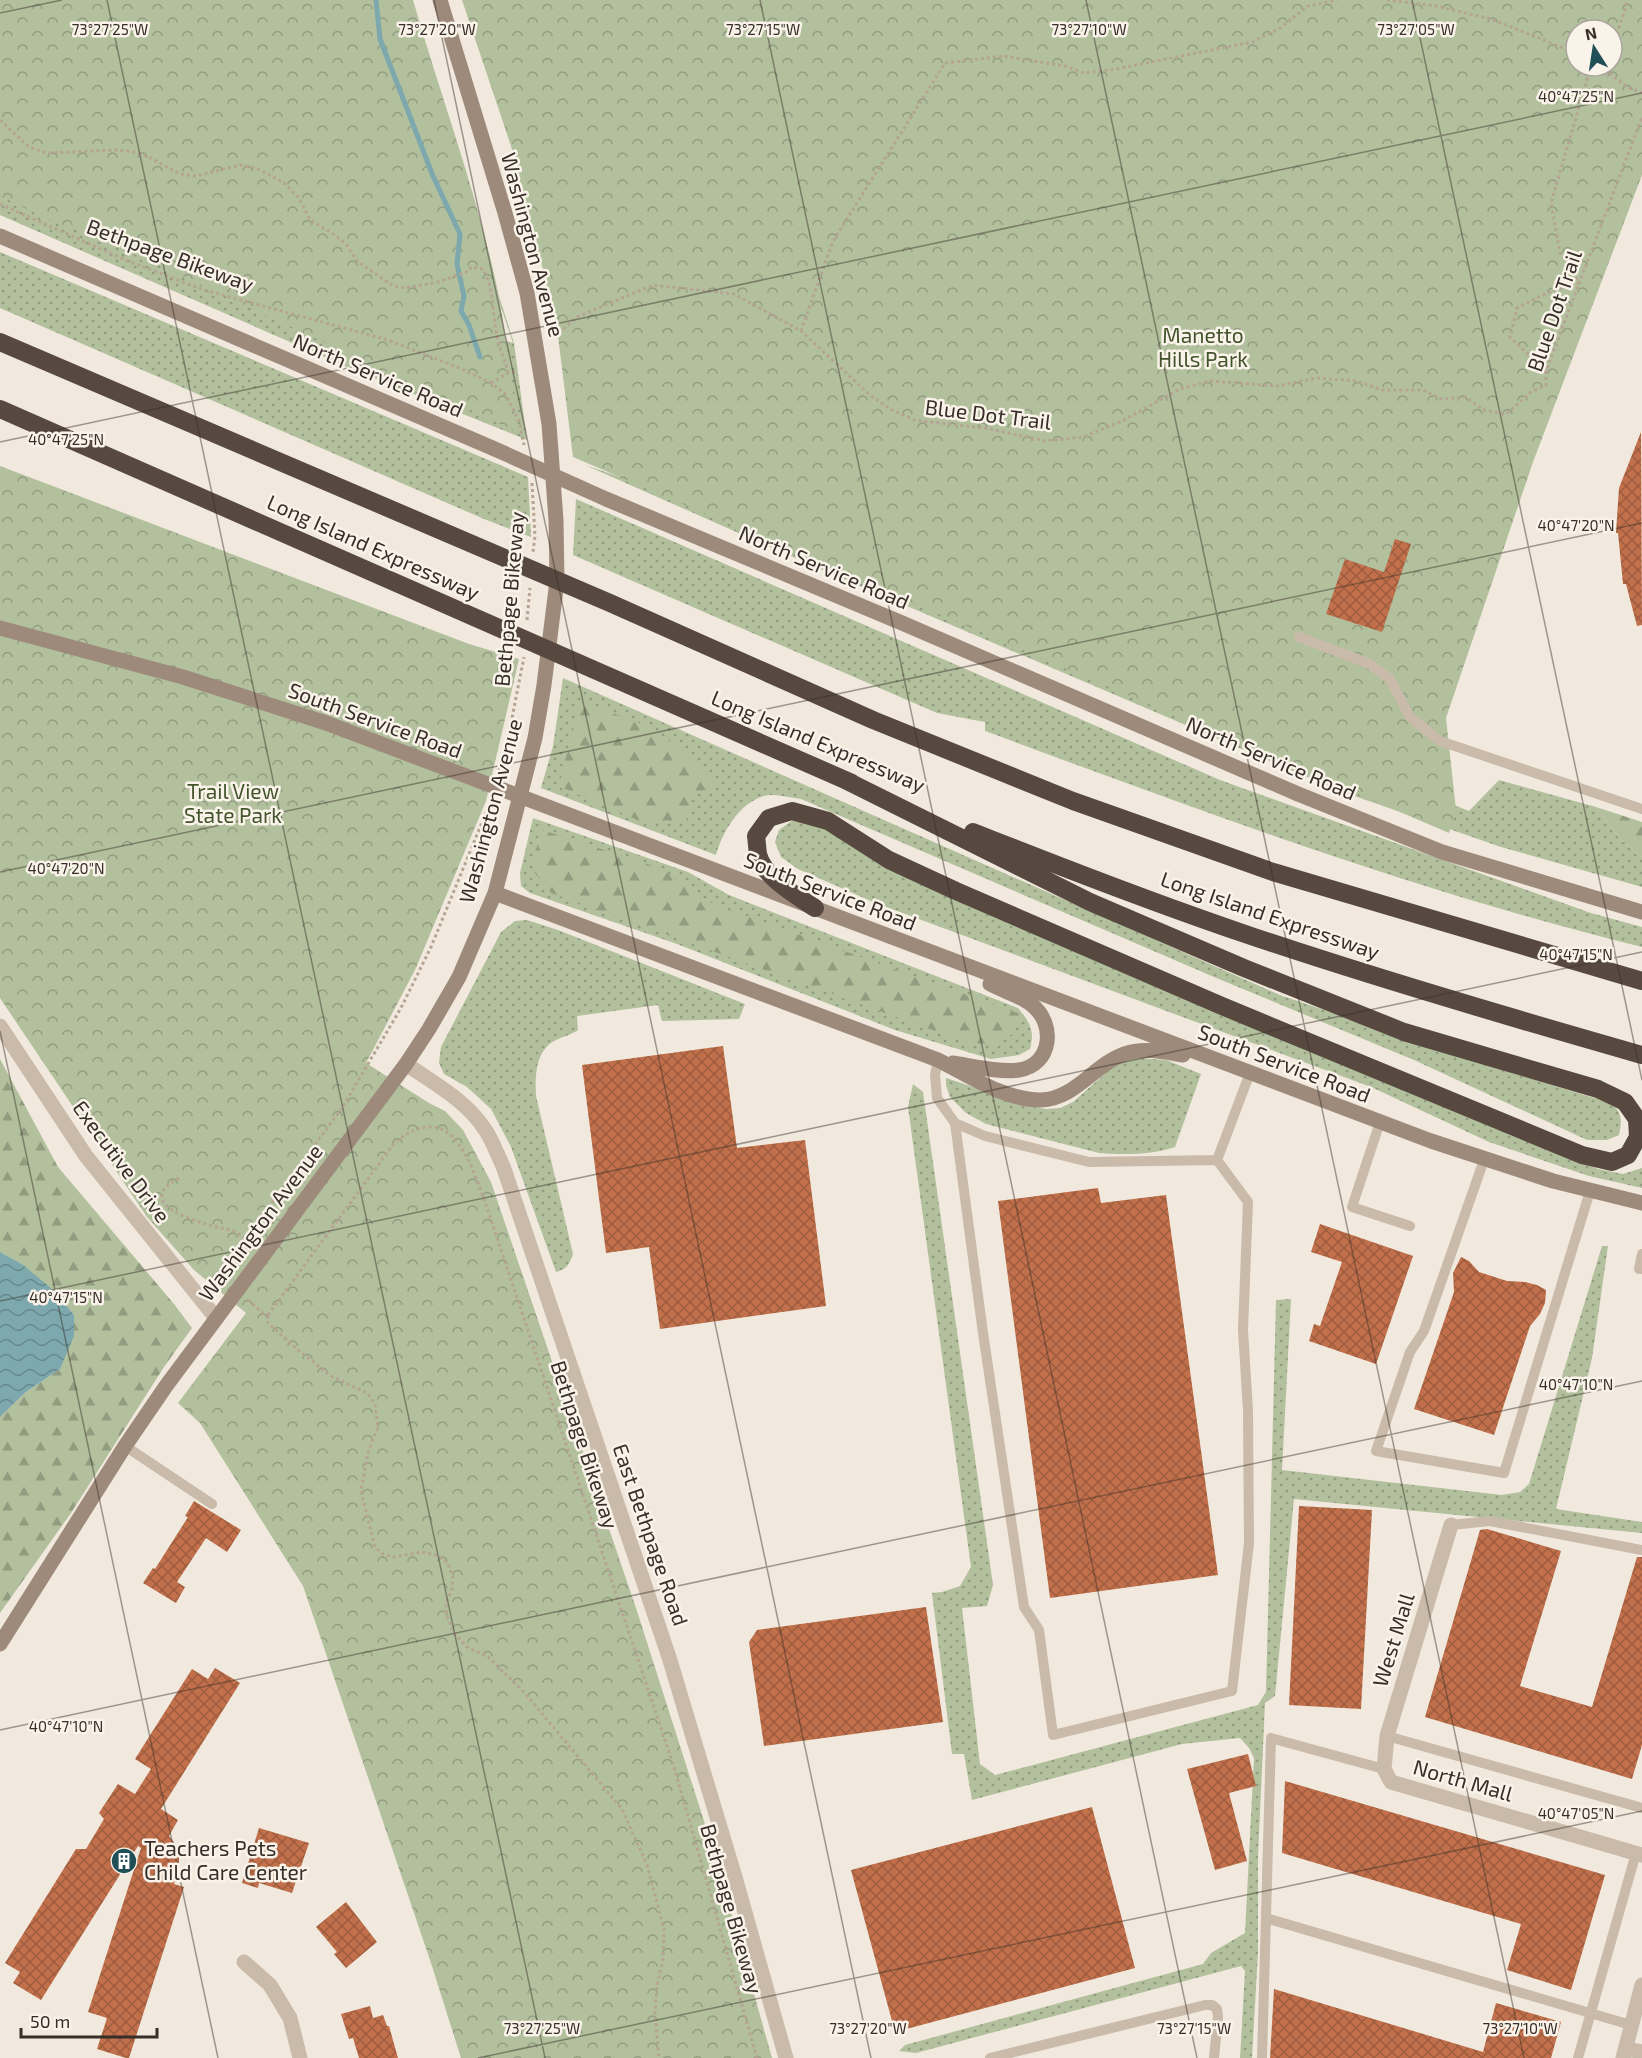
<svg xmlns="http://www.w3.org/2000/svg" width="1642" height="2058" font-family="'Exo 2',sans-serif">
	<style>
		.grass { fill: url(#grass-dots) }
		.forest { fill: url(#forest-firs) }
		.park { fill: url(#park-crowns); fill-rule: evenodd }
		.water { fill: url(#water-waves) }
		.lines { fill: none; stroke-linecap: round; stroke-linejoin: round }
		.stream { stroke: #7da8ad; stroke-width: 5 }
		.building { fill: url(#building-cross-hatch) }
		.path { stroke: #b5a493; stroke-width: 3; stroke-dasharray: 3 3; stroke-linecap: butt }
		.service { stroke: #c9baa9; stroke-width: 10 }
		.minor { stroke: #c9baa9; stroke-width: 15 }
		.tertiary { stroke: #c9baa9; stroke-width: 15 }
		.secondary { stroke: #9d8a7b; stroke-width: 15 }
		.motorway { stroke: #574940; stroke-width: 18 }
		.ticks { fill: none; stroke: #372e29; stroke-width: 1.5; stroke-opacity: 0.45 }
		.labels { text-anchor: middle; stroke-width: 5; stroke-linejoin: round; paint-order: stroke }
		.street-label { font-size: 21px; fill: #372e29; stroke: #f9f3e9 }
		.park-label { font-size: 21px; fill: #43542d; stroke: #f9f3e9 }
		.poi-label { font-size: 21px; fill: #372e29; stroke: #f9f3e9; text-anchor: start }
		.ticks-label { font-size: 15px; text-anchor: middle; fill: #372e29; stroke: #f9f3e9; stroke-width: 5; stroke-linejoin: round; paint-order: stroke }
	</style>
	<defs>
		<pattern id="grass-dots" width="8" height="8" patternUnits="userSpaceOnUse" patternTransform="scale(1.5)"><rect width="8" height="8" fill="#b2c09d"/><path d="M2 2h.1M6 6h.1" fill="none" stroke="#929c80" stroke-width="1.8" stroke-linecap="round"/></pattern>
		<pattern id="forest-firs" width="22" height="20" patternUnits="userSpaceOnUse" patternTransform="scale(1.5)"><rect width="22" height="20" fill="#b2c09d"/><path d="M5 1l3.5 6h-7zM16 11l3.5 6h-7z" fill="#929c80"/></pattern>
		<pattern id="park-crowns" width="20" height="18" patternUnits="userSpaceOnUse" patternTransform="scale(1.5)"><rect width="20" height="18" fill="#b2c09d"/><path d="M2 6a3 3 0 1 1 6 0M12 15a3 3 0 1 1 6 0" fill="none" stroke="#929c80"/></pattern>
		<pattern id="water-waves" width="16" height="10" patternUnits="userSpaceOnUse" patternTransform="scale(1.5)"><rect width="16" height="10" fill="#7da8ad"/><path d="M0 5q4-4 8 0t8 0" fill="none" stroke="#67898d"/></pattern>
		<pattern id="building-cross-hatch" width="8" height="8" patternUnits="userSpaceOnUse" patternTransform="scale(1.5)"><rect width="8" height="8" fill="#c1704b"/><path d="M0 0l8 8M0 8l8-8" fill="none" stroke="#9e5c3e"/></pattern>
	</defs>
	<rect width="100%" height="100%" fill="#f1e9dd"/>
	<!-- grass -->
	<path class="grass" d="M439,108L514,343L527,440L354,370L0,215V177L513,343L456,173Z
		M0,252L528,477L531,537L484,519L0,308Z
		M585,465L786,534L1469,811L1499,780L1596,807L1622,841L1642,857V887L1501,847L1340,791L811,565Z
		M576,499L1220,780L1591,913L1642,927V947C1418,892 1201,811 985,731V722L937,713L573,555Z
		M563,678L1280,995L1483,1064L1594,1098L1602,1096C1619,1109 1624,1113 1619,1135L1607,1140H1587L1414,1060L1214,977L801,799C790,798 774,793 764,796C739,803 722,833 716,855L541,788L553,746Z
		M533,818L688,872L729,895L1018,1008C1030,1022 1035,1031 1030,1049L1019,1055L991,1059L895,1030L677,944L530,893L521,886L520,873Z
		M793,820L810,821L1598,1169L1623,1174L1642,1168V1188L1589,1176L1489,1142L1371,1087L873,902L798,869L781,857L775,842L779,830Z
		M527,920L558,930L745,1004L739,1019L662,1021L658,1005L577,1016L578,1030C571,1035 564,1036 556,1040C535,1050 535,1077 536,1096L573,1254C569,1265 567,1269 556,1272L511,1147L491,1109L467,1087L444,1074L439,1063L441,1047L501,932L515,921Z
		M1137,1058L1166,1060L1201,1074L1175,1147C1153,1155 1123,1155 1099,1153L986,1124L966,1113L950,1097L946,1085V1078L1030,1106L1046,1109L1060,1108L1073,1102L1108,1071L1122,1062Z
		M913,1084L923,1092L993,1585L987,1606L962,1608L980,1764L995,1775L1258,1705L1266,1692L1276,1300L1291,1299L1282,1470L1502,1495L1520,1492L1529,1484L1602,1246H1608L1592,1358L1556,1509L1642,1522V1533L1294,1499L1275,1696L1265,1703L1258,1857V1952L1252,2058H1240L1245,1971L1241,1966L916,2053L899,2051L905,2045L1203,1964L1211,1953L1245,1933L1254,1758L1249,1748L1240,1738L1182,1744L972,1800L964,1754H952L932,1593L942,1592L960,1586L971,1567L908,1107Z"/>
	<!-- forest -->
	<path class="forest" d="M580,701L650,727L700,763L714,784L691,799L686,823L642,822L559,786Z
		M1596,807L1642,822V857L1622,841Z
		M539,829L660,868L713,904L1020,1014L1014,1033L997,1044L969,1043L551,893L534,872Z
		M0,1059L58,1167L174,1304L192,1328L164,1367L71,1513L0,1613V1417L26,1392L60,1369L22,1264L0,1252Z"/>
	<!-- park -->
	<path class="park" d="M0,0H413C438,87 470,174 491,261C505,317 510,375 518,432L121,248L37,214L0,196Z
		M462,0H1642V175L1533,462L1446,718L1456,810L1449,833L573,457L556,320L511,146ZM1576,30H1612V66H1576Z
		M0,466L469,644L519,659L486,801L415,970L366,1063L429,1103L445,1111L463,1130L491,1182L637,1611L718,1865L772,2058H461L431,1963L303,1586L200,1423L178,1403L246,1313L194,1270L147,1217L0,998Z"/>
	<!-- water -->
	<path class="water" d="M0,1252L22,1264L52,1289L74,1315V1336L60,1369L26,1392L0,1417Z"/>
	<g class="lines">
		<!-- stream -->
		<path class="stream" d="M376,0L380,39L433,176L460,234L457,264L464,296L461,311L469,325L480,357"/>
	</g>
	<!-- building -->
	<path class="building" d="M1641,432L1642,625L1637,626L1626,584H1623L1618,533H1616L1619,488Z
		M1395,539L1411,544L1382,632L1326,614L1345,559L1384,572Z
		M723,1046L737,1148L805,1140L826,1306L660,1329L649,1247L606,1253L582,1065Z
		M1098,1188L1101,1203L1166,1195L1218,1575L1050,1598L998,1201Z
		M1320,1224L1413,1256L1376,1364L1309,1341L1314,1324L1320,1326L1342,1262L1311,1252Z
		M1461,1257L1469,1261L1479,1272L1507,1281L1525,1282L1537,1285L1546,1290L1545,1303L1540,1314L1530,1326L1494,1435L1414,1409L1454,1292L1453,1273Z
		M194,1501L241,1530L227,1552L206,1538L177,1582L185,1587L176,1603L143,1583L153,1568L155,1569L188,1517L185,1516Z
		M1299,1506L1372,1510L1361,1709L1289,1705Z
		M1487,1529L1561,1551L1520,1686L1592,1707L1637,1557H1642V1745L1632,1779L1425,1717L1480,1530Z
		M926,1607L943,1722L764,1746L749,1642L757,1630Z
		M215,1668L240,1683L161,1809L178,1820L169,1836L176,1845L179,1855V1867L174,1884L184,1887L129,2058H126L97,2049L107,2018L88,2012L141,1848L138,1846L41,2000L13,1983L20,1972L5,1963L76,1849H86L104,1819L99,1813L118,1784L135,1794L151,1769L135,1759L192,1669L208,1679Z
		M1248,1754L1256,1786L1229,1793L1247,1861L1215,1870L1187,1769Z
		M1285,1781L1605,1875L1571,1990L1507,1970L1521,1924L1282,1853Z
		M1092,1807L1135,1968L895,2032L851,1870Z
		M259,1828L309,1843L292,1893L259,1883L258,1888L242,1883Z
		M346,1902L377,1942L346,1968L334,1954L337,1952L316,1927Z
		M1274,1989L1483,2052L1496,2003L1561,2022L1551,2058H1270Z
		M370,2006L373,2018L383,2015L387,2026H389L398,2058H359L353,2038L349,2039L341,2014Z"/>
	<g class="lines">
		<!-- path -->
		<path class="path" d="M1387,0L1436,6L1491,19L1576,53
			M1612,38L1618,31L1628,0
			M1600,66L1627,87L1642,93
			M0,120L29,147L47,153L115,150L136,152L151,158L180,174L195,176L241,165L256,168L284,183L299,198L310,220L332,233L346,244L357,261L393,286L405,288L438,282L469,271L471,267L483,269C495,289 492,318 498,340C500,351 506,361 508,373
			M0,204L128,261L204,290L388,340L464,370L491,383L505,394L519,421L524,445
			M801,331L833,241L945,63L1003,56L1065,66L1084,73L1116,69L1252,42L1280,28L1308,6L1337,0
			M559,333L577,317L653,285L734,294L801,331L870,395L892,410L914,420L985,428L1045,441L1083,437L1122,421L1180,389L1210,381L1278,386L1316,378L1357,381L1382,390H1423L1441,399L1465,397L1484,410L1503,414L1509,412L1531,392L1546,385V371L1642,117
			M1546,371L1510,337L1517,308L1549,292L1579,283L1560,252L1551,203L1591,66
			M491,383L508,373L516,372
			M532,483L535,536L533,552
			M527,620L530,588
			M499,770L511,723L524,657
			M179,1178C175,1181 167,1185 164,1189C149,1213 217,1227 230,1230C236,1232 241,1235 246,1238
			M225,1280L221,1275L223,1266L246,1238L342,1108L401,1008L431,947L490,803
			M248,1300L265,1315H268
			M268,1315L395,1142C451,1098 469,1159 485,1202L674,1767L757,2058
			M268,1315V1323L298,1350L331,1376L367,1393L375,1404L378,1427L368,1452L361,1491L375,1547L383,1554L394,1557L421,1552L436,1555L447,1562L453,1577L452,1590L446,1602L447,1616L454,1633L467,1647L488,1657L523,1691L622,1809L647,1865L664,1929L663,1959L657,1986L655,2015L659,2058"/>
		<!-- service -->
		<path class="service" d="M1299,637L1370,664L1390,679L1410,717L1440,741L1642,809
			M938,1060L935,1075L937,1098L955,1123L985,1136L1089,1162L1217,1160L1250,1073
			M1380,1122L1352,1207L1410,1226
			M955,1123L983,1333L1024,1607L1039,1630L1053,1735L1232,1691L1249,1543L1248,1411L1243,1330L1248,1202L1217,1160
			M1484,1160L1424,1331L1410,1352L1376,1451L1504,1473L1590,1191
			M1642,1254L1639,1269H1642
			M125,1446L212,1504
			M1451,1525L1490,1521L1642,1550
			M1387,1736L1642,1808
			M1266,1918L1631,2025
			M990,2058L1205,2005H1212L1217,2009L1218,2017L1214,2058
			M1262,2058L1271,1738L1384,1769
			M1578,2058L1636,1853"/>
		<!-- minor -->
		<path class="minor" d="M0,1026L86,1156L216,1318
			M406,1064C435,1084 467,1101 486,1131C493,1142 497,1154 503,1166L669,1657L735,1877L786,2058
			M1451,1525L1387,1736L1384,1769L1391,1782L1642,1855
			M244,1962L270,1985L290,2018L300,2058
			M1626,2049L1642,2052"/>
		<!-- tertiary -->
		<path class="tertiary" d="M1623,2058L1642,1985"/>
		<!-- secondary -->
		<path class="secondary" d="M0,236L497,450L606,499L902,623L1298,794L1442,852L1642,912
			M0,628L183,677L326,723L1431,1141L1553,1181L1642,1203
			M495,893L938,1060C970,1076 1004,1100 1041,1100C1075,1099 1094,1065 1124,1054C1144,1047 1164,1052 1183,1055
			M953,1063C972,1066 1000,1073 1019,1070C1052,1065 1056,1024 1032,1005C1021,996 1003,991 990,984
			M0,1644L125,1446L166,1386L406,1064L429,1029L459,977L495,893L535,738L544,685L557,581L556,520L549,424L527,293L505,213L440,0"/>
		<!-- motorway -->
		<path class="motorway" d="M0,342L610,603L873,720L1073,801L1273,872L1642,981
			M0,409L852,783
			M973,832C1066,869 1159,905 1254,937C1382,980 1512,1018 1642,1055
			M815,908C797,896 763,877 758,854C757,848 757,842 756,836L769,818L792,811L828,821L889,860L956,891L1222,1006L1582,1155L1612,1162L1628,1155L1638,1137L1637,1119L1625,1102L1598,1089L1404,1032L1244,968L1090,902L843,779"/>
	</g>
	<!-- ticks -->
	<path class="ticks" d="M107,0L545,2058M434,0L871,2058M760,0L1197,2058M1086,0L1524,2058M1412,0L1642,1080M0,13L62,0M0,442L1642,93M0,872L1642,523M0,1031L218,2058M0,1301L1642,952M0,1730L1642,1381M478,2058L1642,1811"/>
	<!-- icons -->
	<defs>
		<g id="building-disc" transform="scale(1.35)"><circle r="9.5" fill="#204f57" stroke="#f9f3e9"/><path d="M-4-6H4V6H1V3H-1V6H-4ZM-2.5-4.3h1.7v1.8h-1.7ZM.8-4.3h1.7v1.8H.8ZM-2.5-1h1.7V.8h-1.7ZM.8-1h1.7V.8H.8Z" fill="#fff"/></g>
	</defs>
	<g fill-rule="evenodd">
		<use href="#building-disc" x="124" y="1861"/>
	</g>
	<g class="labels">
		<!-- street labels -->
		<g class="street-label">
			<text transform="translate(532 245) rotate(75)" y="7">Washington Avenue</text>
			<text transform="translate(170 256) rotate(20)" y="7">Bethpage Bikeway</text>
			<text transform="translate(1555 311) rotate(-71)" y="7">Blue Dot Trail</text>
			<text transform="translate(378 376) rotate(23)" y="7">North Service Road</text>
			<text transform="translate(988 415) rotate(7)" y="7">Blue Dot Trail</text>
			<text transform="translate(373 548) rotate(24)" y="7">Long Island Expressway</text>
			<text transform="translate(824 568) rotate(23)" y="7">North Service Road</text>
			<text transform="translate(510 599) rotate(-85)" y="7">Bethpage Bikeway</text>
			<text transform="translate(375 721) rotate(20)" y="7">South Service Road</text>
			<text transform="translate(818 742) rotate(23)" y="7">Long Island Expressway</text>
			<text transform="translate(1271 759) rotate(23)" y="7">North Service Road</text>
			<text transform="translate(491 811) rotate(-75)" y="7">Washington Avenue</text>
			<text transform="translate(830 892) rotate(21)" y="7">South Service Road</text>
			<text transform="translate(1270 916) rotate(19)" y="7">Long Island Expressway</text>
			<text transform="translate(1284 1064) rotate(21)" y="7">South Service Road</text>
			<text transform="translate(121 1162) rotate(53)" y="7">Executive Drive</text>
			<text transform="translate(261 1223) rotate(-53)" y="7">Washington Avenue</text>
			<text transform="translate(584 1445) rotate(72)" y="7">Bethpage Bikeway</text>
			<text transform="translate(650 1535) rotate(71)" y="7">East Bethpage Road</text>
			<text transform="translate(1394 1640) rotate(-73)" y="7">West Mall</text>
			<text transform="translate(1463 1781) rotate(16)" y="7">North Mall</text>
			<text transform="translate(731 1909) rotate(74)" y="7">Bethpage Bikeway</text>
		</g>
		<!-- park labels -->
		<g class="park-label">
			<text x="1203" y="343">Manetto<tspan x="1203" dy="24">Hills Park</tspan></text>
			<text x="233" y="799">Trail View<tspan x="233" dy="24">State Park</tspan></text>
		</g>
		<!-- poi labels -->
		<g class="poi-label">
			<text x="144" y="1856">Teachers Pets<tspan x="144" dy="24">Child Care Center</tspan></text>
		</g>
	</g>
	<g class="ticks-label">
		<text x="110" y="35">73°27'25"W</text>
		<text x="437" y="35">73°27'20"W</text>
		<text x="763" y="35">73°27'15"W</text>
		<text x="1089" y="35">73°27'10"W</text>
		<text x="1416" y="35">73°27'05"W</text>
		<text x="1576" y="102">40°47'25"N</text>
		<text x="66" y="445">40°47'25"N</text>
		<text x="1576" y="531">40°47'20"N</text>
		<text x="66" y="874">40°47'20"N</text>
		<text x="1576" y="960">40°47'15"N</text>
		<text x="66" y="1303">40°47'15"N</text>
		<text x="1576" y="1390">40°47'10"N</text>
		<text x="66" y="1732">40°47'10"N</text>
		<text x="1576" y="1819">40°47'05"N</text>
		<text x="542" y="2034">73°27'25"W</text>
		<text x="868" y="2034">73°27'20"W</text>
		<text x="1194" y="2034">73°27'15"W</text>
		<text x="1520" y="2034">73°27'10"W</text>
	</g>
	<!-- north arrow -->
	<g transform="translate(1594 48) rotate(348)"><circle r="28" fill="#f9f3e9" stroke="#aba49c" stroke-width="1.5"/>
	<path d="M0-4.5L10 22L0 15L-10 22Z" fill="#204f57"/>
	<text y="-9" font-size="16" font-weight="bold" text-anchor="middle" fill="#372e29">N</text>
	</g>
	<!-- scale -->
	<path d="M21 2028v9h136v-9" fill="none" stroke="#372e29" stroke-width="3"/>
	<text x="30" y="2028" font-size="18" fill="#372e29" stroke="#f9f3e9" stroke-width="4.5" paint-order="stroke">50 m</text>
</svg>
